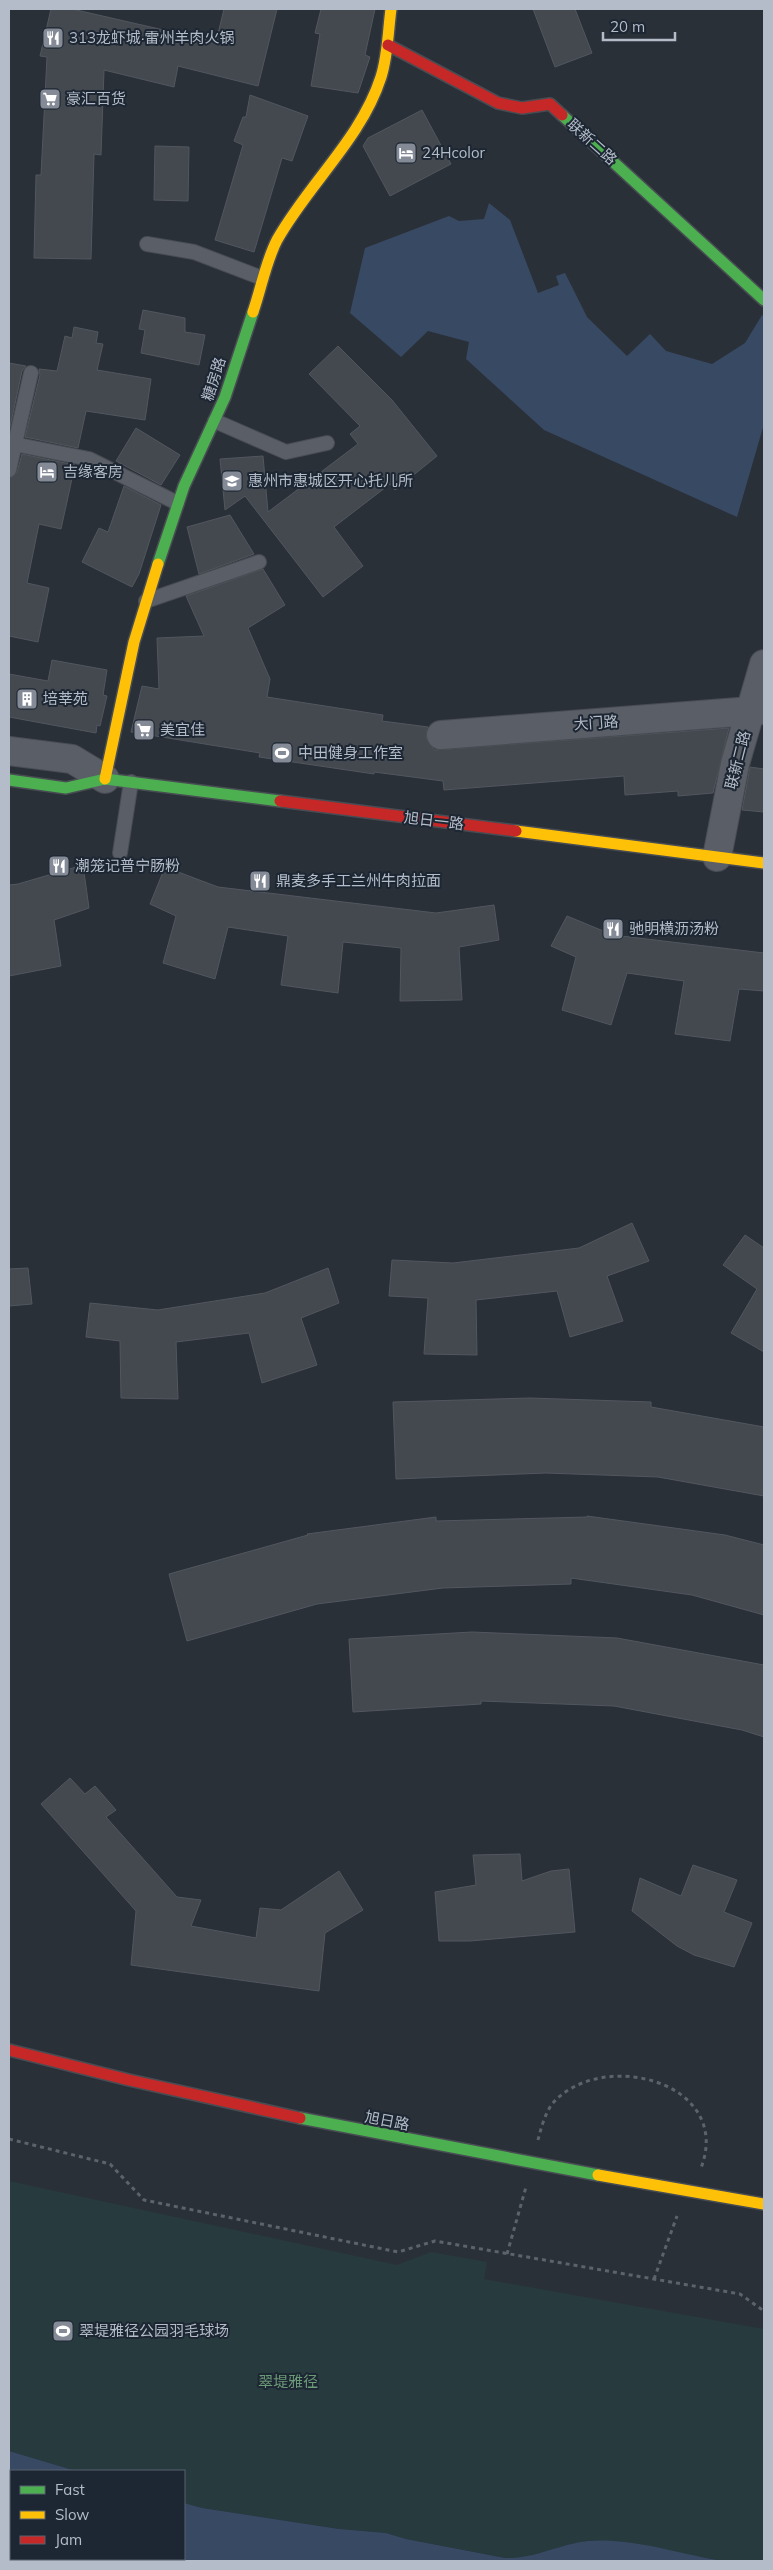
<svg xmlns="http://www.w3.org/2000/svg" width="773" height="2570" font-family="Mulish,'Noto Sans SC',sans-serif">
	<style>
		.green { fill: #273a3e }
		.water { fill: #384963 }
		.building { fill: #444950; stroke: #52575f }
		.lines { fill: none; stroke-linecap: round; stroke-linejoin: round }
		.lane-casing { stroke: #484c53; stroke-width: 16 }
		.street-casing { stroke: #484c53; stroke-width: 30 }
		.fast-casing { stroke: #484c53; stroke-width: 14 }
		.slow-casing { stroke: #484c53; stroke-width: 14 }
		.jam-casing { stroke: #484c53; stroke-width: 14 }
		.path { stroke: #5d636a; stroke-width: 3; stroke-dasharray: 4 4; stroke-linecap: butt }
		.lane { stroke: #5a5e66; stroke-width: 14 }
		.street { stroke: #5a5e66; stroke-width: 28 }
		.fast { stroke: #4caf50; stroke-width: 11 }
		.slow { stroke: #ffc107; stroke-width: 11 }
		.jam { stroke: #c62828; stroke-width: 11 }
		.labels { text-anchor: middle; stroke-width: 4; stroke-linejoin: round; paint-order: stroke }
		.poi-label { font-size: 15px; fill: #b4bcc9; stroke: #1d2633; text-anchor: start }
		.street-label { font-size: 15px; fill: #b4bcc9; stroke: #1d2633 }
		.park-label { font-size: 15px; fill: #6b9a76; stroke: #1d2633 }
	</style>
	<rect width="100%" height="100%" fill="#2a3038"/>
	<!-- green -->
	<path class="green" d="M9,2181L397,2265L431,2252L487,2262L484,2279L764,2329V2561H725L611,2542L588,2541L521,2558H505L406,2539L386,2533L339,2529L202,2508L184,2503V2471H76L9,2451Z"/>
	<!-- water -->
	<path class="water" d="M489,203L510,220L538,293L559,285L556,276L565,273L587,317L627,356L650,334L666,351L712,364L745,343L762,315L764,317V424L737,517L544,430L466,359L469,342L428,331L401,357L350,313L365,248L449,216L459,221L484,219Z
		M9,2451L76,2471H11V2559H184V2503L202,2508L339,2529L386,2533L406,2539L505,2558C534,2559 560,2544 588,2541C633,2537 681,2555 725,2561H9Z"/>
	<!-- building -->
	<path class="building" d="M51,9H72L216,42L224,9H277L258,86L178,66L174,87L104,70L101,155L94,154L91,259L34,258L36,175H41L47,57L40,56Z
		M321,9H375L365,55L370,57L358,93L311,86L320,34L315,33Z
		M533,9H575L592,53L555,67Z
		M250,95L308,116L292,161L282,158L254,252L215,240L243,145L234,141L243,117H246Z
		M422,110L451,164L390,196L363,146L368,138Z
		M155,146L189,147L188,201L154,200Z
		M143,310L185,318V332L205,335L199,365L141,353L145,330L139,329Z
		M74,327L98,332L96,343L103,344L97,370L151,379L145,420L86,411L78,448L25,437L40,375L39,369L57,371L65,336L72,338Z
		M338,346L392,400L437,456L395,490L390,484L334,527L363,566L323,597L245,496L225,510L220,459L263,456L268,512L358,444L350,434L360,426L309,374Z
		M9,363L26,366L22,371L9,432Z
		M136,428L180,455L161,485L116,461Z
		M22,454L75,465L61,529L39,524L27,583L49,588L38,642L9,636V479L17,472Z
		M124,486L161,505L139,574L132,587L82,562L99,528L108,532Z
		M230,515L254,554L199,574L187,527Z
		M263,569L285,605L248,628L270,679L267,697L383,715L382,721L428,727L426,737L434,750L729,728L713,793L678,796V791L625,795L624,776L444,790L443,781L374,772V774L259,757L260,753L131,732L142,686L159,689L157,638L204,636L186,596Z
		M52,660L107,670L103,695L107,696L100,726L97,725L96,733L9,717V674L48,681Z
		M750,767L764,769V812L742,810Z
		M83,865L89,908L54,920L61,966L9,976V885L18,884Z
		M165,867L218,887L436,913L494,905L499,940L459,947L462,1000L400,1001L401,948L343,942L338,993L281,985L288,936L228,927L215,979L163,963L176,916L150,904Z
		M567,916L613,935L764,953V991L739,989L730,1041L675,1034L684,981L627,973L611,1025L562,1010L576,957L551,946Z
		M632,1223L649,1261L607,1276L623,1321L570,1337L557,1291L476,1300L477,1355L424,1354L428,1298L389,1296L392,1260L453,1263L579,1248Z
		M745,1235L764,1248V1352L731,1333L757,1289L723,1265Z
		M28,1268L32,1304L9,1306V1269Z
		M328,1268L339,1303L301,1318L317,1365L262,1383L249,1333L176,1342L178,1399L121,1398L120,1341L86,1337L90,1303L158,1310L265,1293Z
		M530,1398L651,1402V1407L764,1427V1496L658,1477L546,1473L396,1479L393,1402Z
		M587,1516L725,1535L764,1545V1615L692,1595L571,1578V1584L443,1588L317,1604L187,1641L169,1574L308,1535L307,1534L436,1517V1521L587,1517Z
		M472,1632L617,1638L764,1665V1737L742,1730L614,1706L481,1701V1704L353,1712L349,1639Z
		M70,1778L85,1794L95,1786L116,1810L106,1817L177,1897L201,1900L191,1926L256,1938L260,1908L281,1910L339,1871L363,1910L325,1933L319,1991L131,1965L136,1911L41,1804Z
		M520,1854L522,1881L551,1871L569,1869L575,1932L470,1941H439L435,1892L476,1885L473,1855Z
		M693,1865L737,1880L724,1912L752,1923L734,1967L694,1955L677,1946L632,1911L640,1878L681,1896Z"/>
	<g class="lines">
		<!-- lane casing -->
		<g class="lane-casing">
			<path id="lane" d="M147,244L194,252L262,278
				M215,421L286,452L327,443
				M9,443L89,459L177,503
				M9,470L31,373
				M146,601L259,562
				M120,853L131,782"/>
		</g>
		<!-- street casing -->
		<g class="street-casing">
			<path id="street" d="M441,735L764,710
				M9,751L72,759L105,779
				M717,857L735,764L764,664"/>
		</g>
		<!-- fast casing -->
		<g class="fast-casing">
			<path id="fast" d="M562,115L764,300
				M158,564L184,486L225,397L253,312
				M9,780L66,788L105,779L280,801
				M300,2118L598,2175"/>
		</g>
		<!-- slow casing -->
		<g class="slow-casing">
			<path id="slow" d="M253,312C261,289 266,261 277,240C309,183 361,139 381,77C388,55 388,31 391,9
				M105,779L134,642L158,564
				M516,831L764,863
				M598,2175L764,2204"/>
		</g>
		<!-- jam casing -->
		<g class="jam-casing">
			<path id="jam" d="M388,45L498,103L522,108L550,104L562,115
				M280,801L516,831
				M9,2050L129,2080L300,2118"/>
		</g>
		<!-- path -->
		<path class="path" d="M9,2139L110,2164L144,2200L398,2252L435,2241L740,2294L764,2311
			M538,2140C541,2128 545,2114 552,2104C601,2047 734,2082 701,2168
			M507,2254L526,2187
			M654,2279L677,2216"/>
		<!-- lane -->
		<use href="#lane" class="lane"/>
		<!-- street -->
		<use href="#street" class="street"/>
		<!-- fast -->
		<use href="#fast" class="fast"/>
		<!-- slow -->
		<use href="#slow" class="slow"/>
		<!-- jam -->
		<use href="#jam" class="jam"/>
	</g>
	<!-- icons -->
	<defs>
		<g id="restaurant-square" transform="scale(1.125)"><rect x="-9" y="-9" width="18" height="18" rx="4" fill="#848b96" stroke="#1d2633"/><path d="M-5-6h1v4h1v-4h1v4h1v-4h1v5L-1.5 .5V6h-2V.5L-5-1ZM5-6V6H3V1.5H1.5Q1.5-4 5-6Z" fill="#fff"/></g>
		<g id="supermarket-square" transform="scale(1.125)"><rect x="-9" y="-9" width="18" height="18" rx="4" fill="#848b96" stroke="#1d2633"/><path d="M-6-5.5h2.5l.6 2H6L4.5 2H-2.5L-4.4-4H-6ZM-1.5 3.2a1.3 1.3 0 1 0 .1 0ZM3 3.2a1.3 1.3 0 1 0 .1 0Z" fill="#fff"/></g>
		<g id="hotel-square" transform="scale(1.125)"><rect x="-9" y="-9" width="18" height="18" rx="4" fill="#848b96" stroke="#1d2633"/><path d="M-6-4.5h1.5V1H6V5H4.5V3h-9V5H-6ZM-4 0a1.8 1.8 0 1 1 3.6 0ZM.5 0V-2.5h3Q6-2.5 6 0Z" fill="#fff"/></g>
		<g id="school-square" transform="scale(1.125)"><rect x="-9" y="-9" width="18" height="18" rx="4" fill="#848b96" stroke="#1d2633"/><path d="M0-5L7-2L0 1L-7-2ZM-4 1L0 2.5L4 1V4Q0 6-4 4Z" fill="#fff"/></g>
		<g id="building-square" transform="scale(1.125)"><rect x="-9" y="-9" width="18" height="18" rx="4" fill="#848b96" stroke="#1d2633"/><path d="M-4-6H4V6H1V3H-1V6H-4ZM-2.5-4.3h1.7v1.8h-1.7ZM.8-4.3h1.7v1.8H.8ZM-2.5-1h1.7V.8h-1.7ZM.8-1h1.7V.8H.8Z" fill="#fff"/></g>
		<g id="stadium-square" transform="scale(1.125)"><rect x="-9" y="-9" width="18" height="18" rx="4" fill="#848b96" stroke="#1d2633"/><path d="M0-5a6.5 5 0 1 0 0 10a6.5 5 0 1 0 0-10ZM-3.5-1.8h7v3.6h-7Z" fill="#fff"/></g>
	</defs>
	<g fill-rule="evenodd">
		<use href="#restaurant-square" x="53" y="38"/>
		<use href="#supermarket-square" x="50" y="99"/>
		<use href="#hotel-square" x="406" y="153"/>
		<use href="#hotel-square" x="47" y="472"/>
		<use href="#school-square" x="232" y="481"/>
		<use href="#building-square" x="27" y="699"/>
		<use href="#supermarket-square" x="144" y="730"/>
		<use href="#stadium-square" x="282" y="753"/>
		<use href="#restaurant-square" x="59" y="866"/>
		<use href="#restaurant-square" x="260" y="881"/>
		<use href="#restaurant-square" x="613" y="929"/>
		<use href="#stadium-square" x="63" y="2331"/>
	</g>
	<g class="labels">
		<!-- poi labels -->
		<g class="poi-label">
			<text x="69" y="43">313龙虾城·雷州羊肉火锅</text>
			<text x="66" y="104">豪汇百货</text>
			<text x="422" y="158">24Hcolor</text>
			<text x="63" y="477">吉缘客房</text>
			<text x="248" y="486">惠州市惠城区开心托儿所</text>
			<text x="43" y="704">培莘苑</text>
			<text x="160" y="735">美宜佳</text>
			<text x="298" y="758">中田健身工作室</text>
			<text x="75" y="871">潮笼记普宁肠粉</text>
			<text x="276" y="886">鼎麦多手工兰州牛肉拉面</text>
			<text x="629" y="934">驰明横沥汤粉</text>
			<text x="79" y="2336">翠堤雅径公园羽毛球场</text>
		</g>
		<!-- street labels -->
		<g class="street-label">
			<text transform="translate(592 142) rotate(42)" y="5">联新二路</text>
			<text transform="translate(214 379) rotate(-72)" y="5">糖房路</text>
			<text transform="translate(596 723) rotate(-4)" y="5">大门路</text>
			<text transform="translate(738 760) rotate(-76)" y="5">联新二路</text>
			<text transform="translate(434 821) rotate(7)" y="5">旭日一路</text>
			<text transform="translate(387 2121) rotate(11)" y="5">旭日路</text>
		</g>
		<!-- park labels -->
		<g class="park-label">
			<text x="288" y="2387">翠堤雅径</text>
		</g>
	</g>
	<!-- border -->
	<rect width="773" height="2570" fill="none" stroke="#b4bcc9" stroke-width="20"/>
	<!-- legend -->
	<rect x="10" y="2470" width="175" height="90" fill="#1d2633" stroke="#59626f"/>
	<rect x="20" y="2486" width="25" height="8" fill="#4caf50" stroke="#59626f"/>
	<text x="55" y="2495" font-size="15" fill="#b4bcc9">Fast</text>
	<rect x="20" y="2511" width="25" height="8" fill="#ffc107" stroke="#59626f"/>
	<text x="55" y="2520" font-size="15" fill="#b4bcc9">Slow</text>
	<rect x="20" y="2536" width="25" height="8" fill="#c62828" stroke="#59626f"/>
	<text x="55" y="2545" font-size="15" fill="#b4bcc9">Jam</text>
	<!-- scale -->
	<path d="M603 32v8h72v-8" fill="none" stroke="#b4bcc9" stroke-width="2.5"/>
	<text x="610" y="32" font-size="15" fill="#b4bcc9" stroke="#1d2633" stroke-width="4" paint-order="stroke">20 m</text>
</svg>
